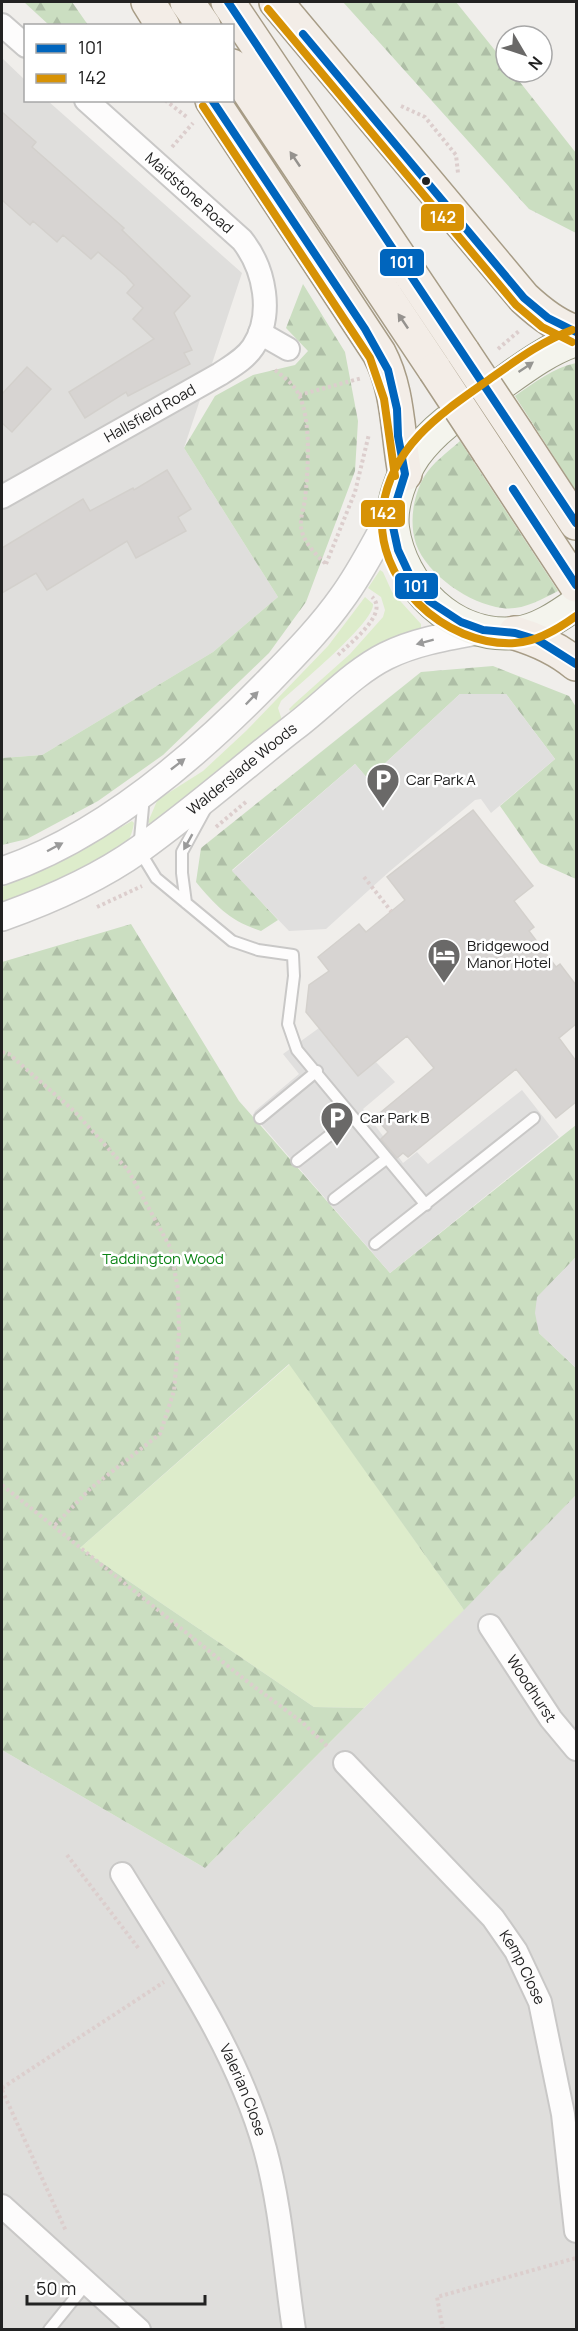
<svg xmlns="http://www.w3.org/2000/svg" width="578" height="2331" font-family="Manrope,sans-serif">
	<style>
		.residential { fill: #dfdedc }
		.grass { fill: #ddeccb }
		.forest { fill: url(#forest-firs) }
		.parking { fill: #e0dfde }
		.building { fill: #d7d4d2; stroke: #d3d0cc; stroke-width: 1.5 }
		.lines { fill: none; stroke-linecap: round; stroke-linejoin: round }
		.service-casing { stroke: #c9c8c7; stroke-width: 14 }
		.minor-casing { stroke: #c9c8c7; stroke-width: 26 }
		.tertiary-casing { stroke: #c9c8c7; stroke-width: 30 }
		.secondary-casing { stroke: #999a82; stroke-width: 34 }
		.primary-casing { stroke: #a79c86; stroke-width: 36 }
		.path { stroke: #dccecd; stroke-width: 4; stroke-dasharray: 3 3; stroke-linecap: butt }
		.service { stroke: #fdfcfc; stroke-width: 10 }
		.minor { stroke: #fdfcfc; stroke-width: 22 }
		.tertiary { stroke: #fdfcfc; stroke-width: 27 }
		.secondary { stroke: #f4f4ed; stroke-width: 32 }
		.primary { stroke: #f3ede7; stroke-width: 33 }
		.primary-bridge-casing { stroke: #a79c86; stroke-width: 36; stroke-linecap: butt }
		.primary-bridge { stroke: #f3ede7; stroke-width: 33 }
		.bus-1-casing { stroke: #fff; stroke-width: 12 }
		.bus-2-casing { stroke: #fff; stroke-width: 12 }
		.bus-1 { stroke: #0065bd; stroke-width: 8 }
		.bus-2 { stroke: #d79205; stroke-width: 8 }
		.oneway { fill: #95928e }
		.oneway2 { fill: #969692 }
		.oneway3 { fill: #9a9a9a }
		.bus-dot { fill: #222; stroke: #fff; stroke-width: 2 }
		.labels { text-anchor: middle; stroke-width: 5; stroke-linejoin: round; paint-order: stroke }
		.street-label { font-size: 15px; fill: #222; stroke: #fff }
		.poi-label { font-size: 15px; fill: #222; stroke: #fff; text-anchor: start }
		.park-label { font-size: 15px; fill: #0c8416; stroke: #fff }
		.line-badge { stroke: #fff; stroke-width: 2 }
		.badge-label { font-size: 16px; text-anchor: middle; font-weight: bold; fill: #fff }
	</style>
	<defs>
		<pattern id="forest-firs" width="22" height="20" patternUnits="userSpaceOnUse" patternTransform="scale(1.5)"><rect width="22" height="20" fill="#cbdec1"/><path d="M5 1l3.5 6h-7zM16 11l3.5 6h-7z" fill="#aebea6"/></pattern>
	</defs>
	<rect width="100%" height="100%" fill="#f0eeeb"/>
	<!-- residential -->
	<path class="residential" d="M2,58L25,80L26,100L48,101L242,273L184,448L278,597L213,652L42,755L2,758Z
		M576,1495V2329H2V1750L205,1868Z"/>
	<!-- grass -->
	<path class="grass" d="M380,570L383,572L392,592L421,624V629L290,711L289,709L294,704L350,654L383,617L385,610L381,597L368,588Z
		M365,597L373,604C375,622 297,686 281,701L278,708L282,720L214,773L155,823L150,824L148,822L157,801L162,797L203,771L246,731L328,646Z
		M132,821L134,823C133,829 131,836 128,841C124,847 115,850 108,854C74,874 38,889 2,904V887L58,863Z
		M290,1364L464,1610L364,1708L314,1707L80,1548Z"/>
	<!-- forest -->
	<path class="forest" d="M24,2H72L88,25H49Z
		M343,2H456L506,64V72H512L576,153V233L529,209Z
		M303,284L345,352L358,421L355,471L306,602L269,653L163,755L98,801L27,839L2,845V758L42,755L213,652L278,597L184,448L215,396L253,375L295,365L308,351L286,328Z
		M576,363V491L515,396C535,382 553,368 576,363Z
		M460,441L545,571L558,591C541,600 521,611 502,608C470,604 427,575 416,544C409,523 413,496 424,477C432,463 448,452 460,441Z
		M493,666L569,696L576,707V879L540,863L500,806L555,759L506,694H460L368,779L355,764L232,870L278,920L261,931C230,921 216,906 196,882L201,848L421,672Z
		M131,924L239,1101L390,1273L576,1125V1257L538,1297L539,1333L576,1368V1495L464,1610L289,1364L80,1548L314,1707L364,1708L205,1868L2,1750V962Z"/>
	<!-- parking -->
	<path class="parking" d="M460,694H506L555,759L491,813L481,799L475,800L390,871L326,929L289,931L232,871L355,764L368,779Z
		M319,1028L358,1076L376,1062L395,1082L363,1109L403,1163L417,1152L428,1164L522,1090L559,1137L390,1273L253,1115L255,1111L299,1074L283,1054Z
		M576,1257V1368L539,1333L535,1313L537,1297Z"/>
	<!-- building -->
	<path class="building" d="M2,112L36,142L32,147L124,228L122,230L190,296L174,313L192,350L184,353L190,364L128,396L126,392L85,418L69,392L154,339L133,319L143,308L127,293L134,285L126,276L98,252L91,259L63,235L57,242L33,221L30,225L2,200Z
		M27,367L51,389L12,432L2,423V394Z
		M167,470L191,509L178,517L186,531L136,558L127,541L47,590L36,573L2,593V548L83,499L90,511L133,488L134,490Z
		M473,810L533,886L514,901L534,927L529,931L556,967L560,964L576,985V1024L559,1038L576,1061V1102L556,1118L516,1069L408,1157L403,1153L397,1158L381,1139L388,1132L375,1117L434,1068L407,1036L358,1076L306,1012L309,985L329,971L318,957L359,924L366,932L405,900L387,877Z"/>
	<g class="lines">
		<!-- service casing -->
		<g class="service-casing">
			<path id="service" d="M144,796L139,850L156,878L232,941L258,950L293,955L294,976L288,1024L297,1050L426,1205
				M186,903L182,873V852L206,808
				M260,1118L317,1071
				M297,1161L353,1117
				M334,1199L386,1159
				M375,1244L534,1118
				M49,2330L87,2283"/>
		</g>
		<!-- minor casing -->
		<g class="minor-casing">
			<g id="minor">
				<path d="M2,25L26,46"/>
				<path d="M260,333L288,349"/>
				<path id="s1" d="M2,497L220,374C232,366 245,359 253,347C274,315 265,269 242,240L86,100"/>
				<path id="s2" d="M490,1626L551,1719L576,1749"/>
				<path id="s3" d="M345,1763L493,1918L516,1951L540,2002L563,2114L576,2231"/>
				<path id="s4" d="M122,1874C176,1962 237,2049 265,2149C281,2207 285,2270 294,2330"/>
				<path d="M2,2206L139,2330"/>
			</g>
		</g>
		<!-- tertiary casing -->
		<g class="tertiary-casing">
			<g id="tertiary">
				<path d="M2,871C102,837 194,758 267,683C293,656 320,629 342,598C362,571 376,541 393,512"/>
				<path id="s5" d="M2,917C50,900 98,879 140,849C193,811 242,768 293,728C324,705 352,673 386,656C416,641 450,636 483,630"/>
			</g>
		</g>
		<!-- secondary casing -->
		<g class="secondary-casing">
			<path id="secondary" d="M576,340C545,350 518,372 491,391C463,410 435,427 415,455C402,474 390,504 393,528C401,586 453,639 515,633C537,631 559,616 576,604"/>
		</g>
		<!-- primary casing -->
		<g class="primary-casing">
			<path id="primary" d="M148,2L163,26
				M187,2L204,26
				M228,2L463,352
				M276,2L524,298C539,312 556,326 576,332
				M232,66L435,370
				M212,100L379,353C399,391 397,432 405,474
				M517,433L576,523
				M489,452L576,585
				M515,633C538,640 558,649 576,664"/>
		</g>
		<!-- path -->
		<path class="path" d="M165,100L188,118
			M401,106L425,117L456,155L458,173
			M172,147L193,123
			M498,349L519,331
			M275,370C284,377 293,384 298,393C312,419 308,471 305,499C304,508 300,518 301,527C303,542 316,555 327,565
			M299,395L362,378
			M326,564L355,492L369,434
			M338,655C350,643 390,613 372,597
			M216,827L247,801
			M364,877L391,911
			M97,907L142,886
			M2,1052L9,1054L74,1111L128,1170L170,1247L178,1289L179,1332L174,1391L160,1434L91,1488L53,1527
			M2,1485L244,1679L303,1723L329,1748
			M67,1855L139,1949
			M2,2088L164,1982
			M2,2090L66,2231
			M443,2330L437,2297L576,2258"/>
		<!-- service -->
		<use href="#service" class="service"/>
		<!-- minor -->
		<use href="#minor" class="minor"/>
		<!-- tertiary -->
		<use href="#tertiary" class="tertiary"/>
		<!-- secondary -->
		<use href="#secondary" class="secondary"/>
		<!-- primary -->
		<use href="#primary" class="primary"/>
		<!-- primary-bridge casing -->
		<g class="primary-bridge-casing">
			<path id="primary-bridge" d="M463,352L517,433
				M435,370L489,452"/>
		</g>
		<!-- primary-bridge -->
		<use href="#primary-bridge" class="primary-bridge"/>
		<!-- bus-1 casing -->
		<g class="bus-1-casing">
			<path id="bus-1" d="M228,2L576,523
				M303,34L524,298L548,318L576,332
				M212,100L365,329L388,370L397,409L398,436L405,474L393,512V527L398,550L413,582L429,601L461,622L483,630L515,633L538,640L576,664
				M513,489L576,585"/>
		</g>
		<!-- bus-2 casing -->
		<g class="bus-2-casing">
			<path id="bus-2" d="M268,9L516,305L542,327L572,342
				M203,106L370,358L384,399L395,476
				M572,330C540,342 514,362 487,381C440,414 392,446 383,507C372,580 445,647 515,643C537,642 558,629 576,616"/>
		</g>
		<!-- bus-1 -->
		<use href="#bus-1" class="bus-1"/>
		<!-- bus-2 -->
		<use href="#bus-2" class="bus-2"/>
	</g>
	<!-- one-way arrows -->
	<defs><path id="oneway-solid" d="M-6-.8H1V-3.2L6.5 0L1 3.2V.8H-6Z" transform="scale(1.5)"/></defs>
	<g class="oneway">
		<use href="#oneway-solid" transform="translate(295 159) rotate(-124)"/>
		<use href="#oneway-solid" transform="translate(403 321) rotate(-124)"/>
	</g>
	<use class="oneway2" href="#oneway-solid" transform="translate(526 367) rotate(-34)"/>
	<g class="oneway3">
		<use href="#oneway-solid" transform="translate(425 642) rotate(165)"/>
		<use href="#oneway-solid" transform="translate(252 698) rotate(-46)"/>
		<use href="#oneway-solid" transform="translate(178 764) rotate(-38)"/>
		<use href="#oneway-solid" transform="translate(188 842) rotate(119)"/>
		<use href="#oneway-solid" transform="translate(55 847) rotate(-28)"/>
	</g>
	<!-- icons -->
	<defs>
		<g id="parking-pin" transform="scale(1.725)"><path d="M0 17L-7.5 6A9.5 9.5 0 1 1 7.5 6Z" fill="#6a6968" stroke="#fff"/><path d="M-3.5-5.5H1a3.5 3.5 0 0 1 0 7H-1V5.5H-3.5ZM-1-3.4V-.6H.8a1.4 1.4 0 0 0 0-2.8Z" fill="#fff"/></g>
		<g id="hotel-pin" transform="scale(1.725)"><path d="M0 17L-7.5 6A9.5 9.5 0 1 1 7.5 6Z" fill="#6a6968" stroke="#fff"/><path d="M-6-4.5h1.5V1H6V5H4.5V3h-9V5H-6ZM-4 0a1.8 1.8 0 1 1 3.6 0ZM.5 0V-2.5h3Q6-2.5 6 0Z" fill="#fff"/></g>
	</defs>
	<g fill-rule="evenodd">
		<use href="#parking-pin" x="383" y="780"/>
		<use href="#hotel-pin" x="444" y="955"/>
		<use href="#parking-pin" x="337" y="1118"/>
	</g>
	<!-- markers -->
	<circle class="bus-dot" cx="426" cy="181" r="5"/>
	<g class="labels">
		<!-- street labels -->
		<g class="street-label">
			<text transform="translate(189 193) rotate(42)" y="5">Maidstone Road</text>
			<text dy="5" stroke="none"><textPath href="#s1" startOffset="170">Hallsfield Road</textPath></text>
			<text dy="5" stroke="none"><textPath href="#s5" startOffset="284">Walderslade Woods</textPath></text>
			<text dy="5" stroke="none"><textPath href="#s2" startOffset="75">Woodhurst</textPath></text>
			<text dy="5" stroke="none"><textPath href="#s3" startOffset="272">Kemp Close</textPath></text>
			<text dy="5" stroke="none"><textPath href="#s4" startOffset="248">Valerian Close</textPath></text>
		</g>
		<!-- poi labels -->
		<g class="poi-label">
			<text x="406" y="785">Car Park A</text>
			<text x="467" y="951">Bridgewood<tspan x="467" dy="17">Manor Hotel</tspan></text>
			<text x="360" y="1123">Car Park B</text>
		</g>
		<!-- park labels -->
		<g class="park-label">
			<text x="163" y="1264">Taddington Wood</text>
		</g>
	</g>
	<g class="line-badge">
		<rect x="420" y="203" width="45" height="29" rx="6" fill="#d79205"/>
		<rect x="379" y="248" width="46" height="29" rx="6" fill="#0065bd"/>
		<rect x="360" y="499" width="46" height="29" rx="6" fill="#d79205"/>
		<rect x="394" y="572" width="45" height="28" rx="6" fill="#0065bd"/>
	</g>
	<g class="badge-label">
		<text x="443" y="223">142</text>
		<text x="402" y="268">101</text>
		<text x="383" y="519">142</text>
		<text x="416" y="592">101</text>
	</g>
	<!-- border -->
	<rect width="578" height="2331" fill="none" stroke="#222222" stroke-width="6"/>
	<!-- legend -->
	<rect x="24" y="24" width="210" height="78" fill="#ffffff" stroke="#a7a7a7" stroke-width="1.5"/>
	<rect x="36" y="44" width="30" height="9" fill="#0065bd" stroke="#a7a7a7" stroke-width="1.5"/>
	<text x="78" y="54" font-size="18" fill="#222222">101</text>
	<rect x="36" y="74" width="30" height="9" fill="#d79205" stroke="#a7a7a7" stroke-width="1.5"/>
	<text x="78" y="84" font-size="18" fill="#222222">142</text>
	<!-- north arrow -->
	<g transform="translate(524 54) rotate(129)"><circle r="28" fill="#ffffff" stroke="#a7a7a7" stroke-width="1.5"/>
	<path d="M0-4.5L10 22L0 15L-10 22Z" fill="#6a6968"/>
	<text y="-9" font-size="16" font-weight="bold" text-anchor="middle" fill="#222222">N</text>
	</g>
	<!-- scale -->
	<path d="M27 2295v9h178v-9" fill="none" stroke="#222222" stroke-width="3"/>
	<text x="36" y="2295" font-size="18" fill="#222222" stroke="#ffffff" stroke-width="4.5" paint-order="stroke">50 m</text>
</svg>
